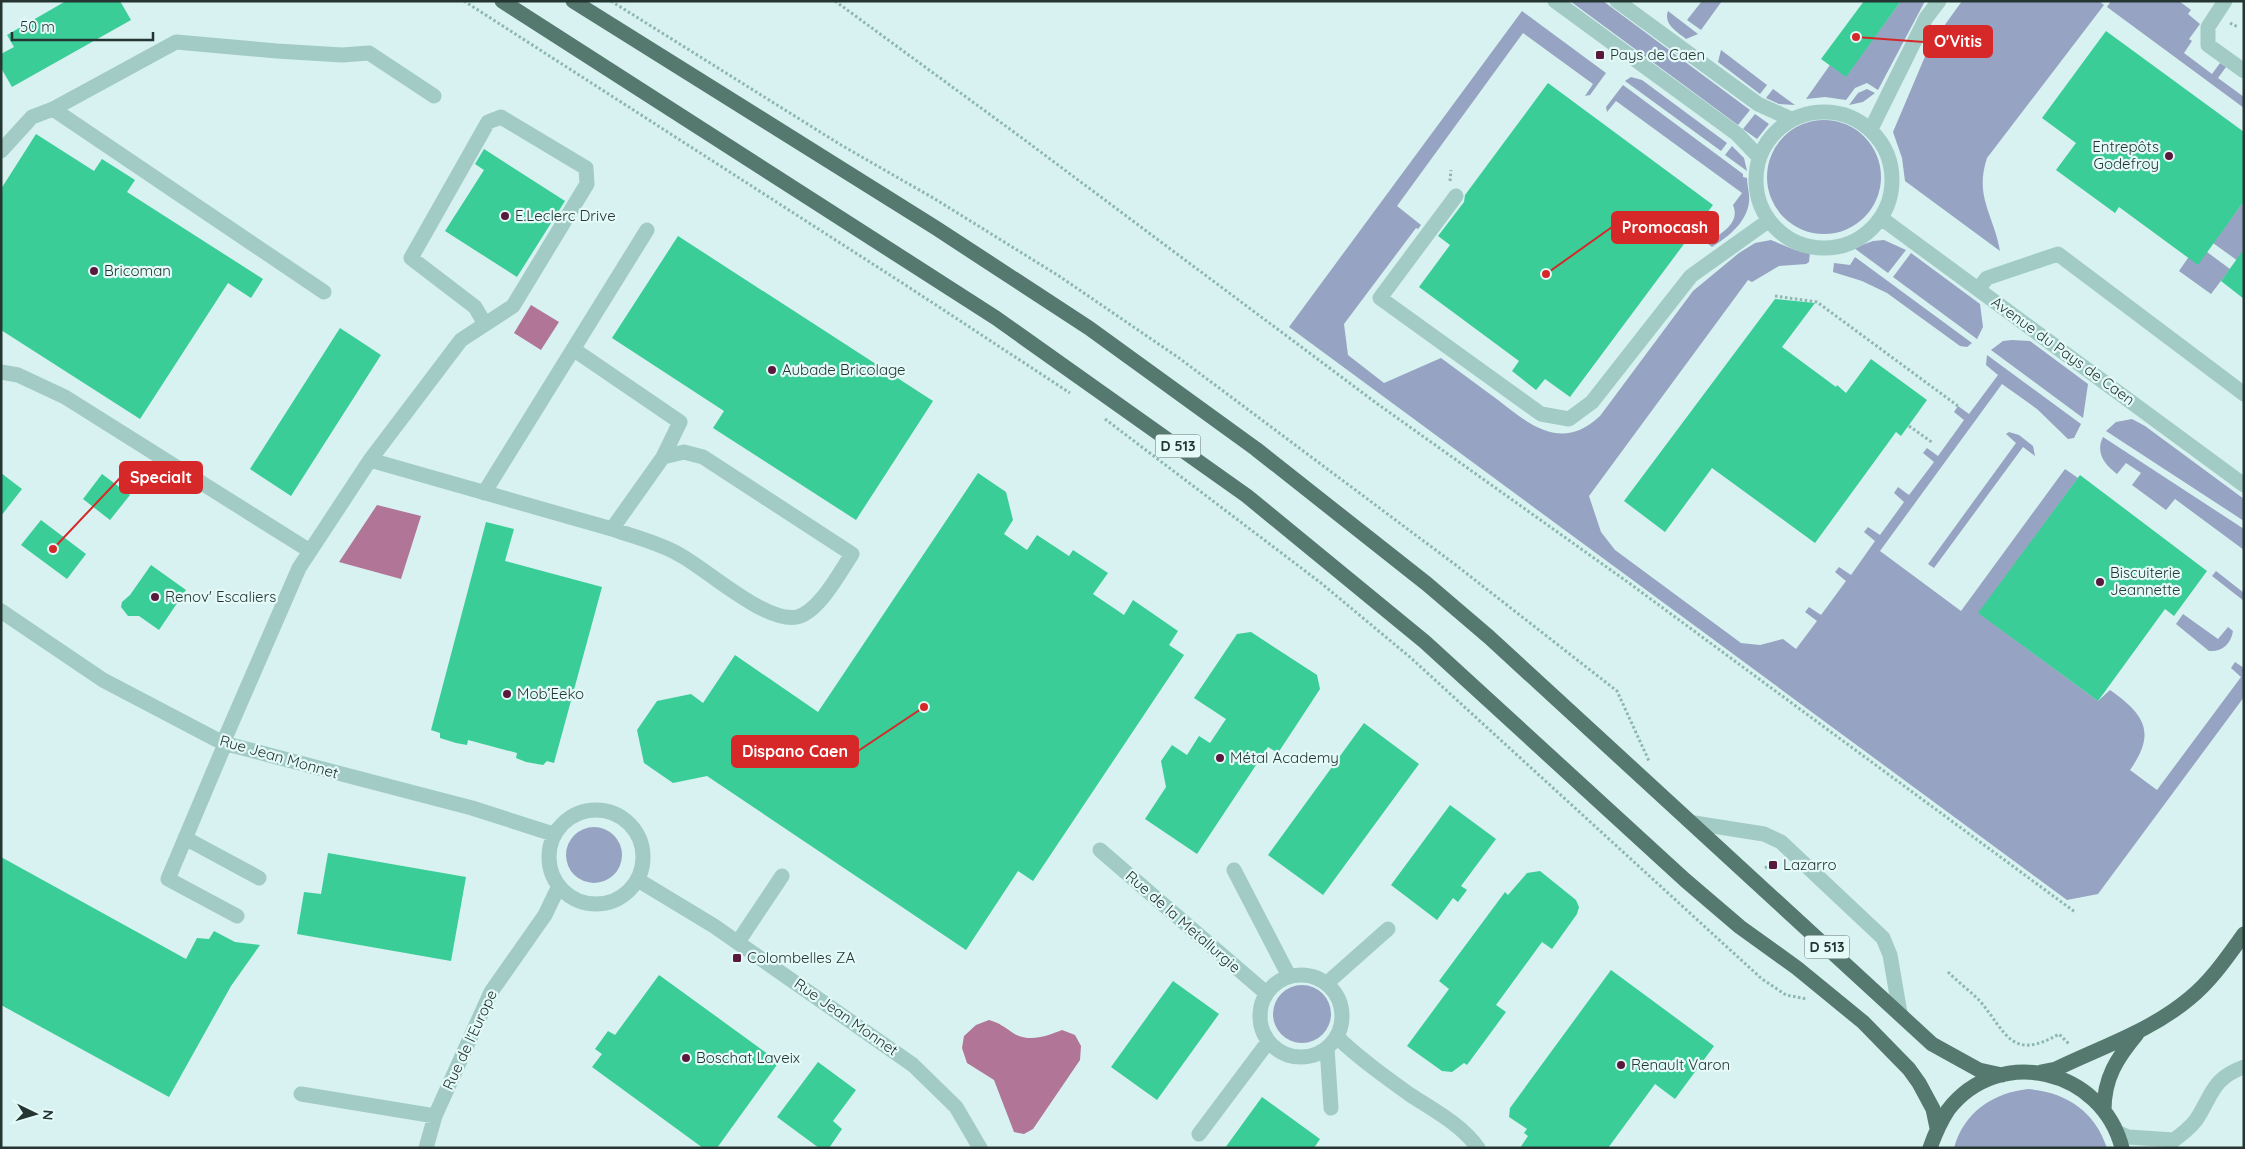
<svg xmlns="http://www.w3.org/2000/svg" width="2245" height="1149" font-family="Quicksand,sans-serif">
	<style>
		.green { fill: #97a3c2 }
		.water { fill: #b17597 }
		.building { fill: #3bcd97 }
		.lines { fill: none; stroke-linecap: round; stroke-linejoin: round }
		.path { stroke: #8db7af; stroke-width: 3; stroke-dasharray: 2.5 2.5; stroke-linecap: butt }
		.minor { stroke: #a3cbc5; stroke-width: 15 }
		.major { stroke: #55786f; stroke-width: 15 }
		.poi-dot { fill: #59193c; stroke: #e4faf8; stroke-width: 2 }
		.labels { text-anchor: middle; stroke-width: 4.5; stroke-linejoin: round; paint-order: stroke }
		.shield { fill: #e4faf8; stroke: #5e706d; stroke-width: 1 }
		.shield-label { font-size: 14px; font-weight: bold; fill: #253531 }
		.poi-label { font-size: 15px; fill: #253531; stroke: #e4faf8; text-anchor: start }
		.street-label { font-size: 15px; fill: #253531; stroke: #e4faf8 }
		.leader { fill: none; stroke: #d62828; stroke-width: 2 }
		.callout-dot { fill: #d62828; stroke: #e4faf8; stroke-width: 2 }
		.callout { fill: #d62828; stroke: #d62828; stroke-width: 2 }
		.callout-label { font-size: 16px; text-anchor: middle; font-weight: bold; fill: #fff }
	</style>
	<rect width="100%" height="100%" fill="#d7f2f0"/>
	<!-- green -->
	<path class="green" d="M1570,1H1603L1750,110L1738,125Z
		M1702,1H1722L1701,30L1687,20Z
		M1901,1H1925L1878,90L1867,83L1855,88L1846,100L1825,97L1806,99L1830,65L1846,76Z
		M1962,1H2099L2104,5L1987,158C1974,197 1994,215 2000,251L1905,181L1902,158L1893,132L1929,47Z
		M2111,1H2179L2191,10L2188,14L2200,24L2189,39L2192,41L2184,53L2212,74L2220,63L2226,67L2218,78L2244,97V108L2107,7Z
		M1522,11L1606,73L1590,95L1585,96L1593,84L1523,33L1397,206L1421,225L1418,229L1416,228L1344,324L1348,355L1384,383L1441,358C1460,372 1479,386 1498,400C1530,425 1562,452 1600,416L1693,291L1739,253L1755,243L1771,240L1795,250L1810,252L1809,262L1806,264L1779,266L1752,282L1748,280L1589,496L1601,532L1615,550L1741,643L1760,645L1783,639L1796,649L1817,621L1805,612L1809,607L1821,615L1846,581L1835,572L1839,567L1851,575L1875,541L1864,532L1868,527L1880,535L1904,502L1894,493L1898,487L1909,495L1934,462L1923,453L1927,448L1938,456L1964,420L1954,412L1958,406L1969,414L1998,375L1986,365L1987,355L2081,424L2074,438L2068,439L2037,409L2002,384L1880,551L1961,611L2065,469L2078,478L1979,613L2098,701L2110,690C2144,714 2157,732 2130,770L2157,790L2241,677L2231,668L2235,662L2244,668V697L2098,894L2067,900L1289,327Z
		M1668,11L1698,34L1686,39C1677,32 1663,24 1668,11Z
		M1721,50L1767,85L1760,94L1718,62Z
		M1631,77L1642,80L1727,143L1721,151L1625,81Z
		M1623,85L1743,174V177L1747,178C1747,186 1750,194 1749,202C1747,222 1728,237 1712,247L1707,243C1720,234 1741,224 1733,205L1742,193L1616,101L1607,112L1606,107Z
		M1773,89L1795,105L1779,104L1766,98Z
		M1867,89L1875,93L1863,102L1849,105L1858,93Z
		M1755,114L1769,124L1757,139L1743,129Z
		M1767 177a57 57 0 1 1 114 0a57 57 0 1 1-114 0Z
		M1732,146L1744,158L1747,171L1725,155Z
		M2244,201V253L2238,261L2213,243Z
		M1884,240L1906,250L1888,273L1854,248L1873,241Z
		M2207,252L2230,269L2211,294L2179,271L2188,258Z
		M1911,253L1980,304L1983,327L1977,339L1893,277Z
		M1855,257L1972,343L1967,347L1960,346L1887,293L1862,281L1833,272L1834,263L1850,265Z
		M2012,340L2030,341L2088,384L2083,418L1991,350L2003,341Z
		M2132,419L2145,426L2244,499V521L2106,431L2116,422Z
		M2009,432L2019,435L2033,446L2035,456L2023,447L1934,568L1928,564L2016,443L2006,434Z
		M2103,437L2244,529V550L2175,499L2166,510L2132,485L2141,473L2126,463L2117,474C2105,465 2095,453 2103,437Z
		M2216,571L2244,593V601L2212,576Z
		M2183,614L2218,639L2228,627L2233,631C2231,644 2222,652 2209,651L2176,624Z
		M566 855a28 28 0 1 1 56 0a28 28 0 1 1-56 0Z
		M1273 1014a29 29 0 1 1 58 0a29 29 0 1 1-58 0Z
		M2028,1089C2066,1092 2095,1111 2107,1148H1954C1964,1112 1993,1093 2028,1089Z"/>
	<!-- water -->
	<path class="water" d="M531,305L559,322L541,350L514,333Z
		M377,505L421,516L401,579L339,562Z
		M989,1020C1000,1023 1004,1027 1013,1033C1029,1043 1047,1036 1062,1030L1075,1035L1081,1046L1080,1060L1033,1129L1024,1134L1014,1132L994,1080L967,1063L962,1048L964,1036L976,1025Z"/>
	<!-- building -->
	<path class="building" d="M66,1H120L131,20L12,87L1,68V54L14,47L7,35Z
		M1864,1H1901L1846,77L1821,59Z
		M2106,31L2244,132V201L2198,265L2119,207L2115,213L2056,170L2076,143L2042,118Z
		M1548,83L1713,205L1570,397L1545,379L1536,390L1512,371L1519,361L1419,287L1450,245L1438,236L1464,202L1465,195Z
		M36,134L94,171L102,159L135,180L127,192L263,279L251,298L228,283L140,419L1,330V189Z
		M484,149L565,201L517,277L445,231L484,170L475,164Z
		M678,236L933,401L856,520L713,428L724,411L612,338Z
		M2244,249V299L2221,281Z
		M1775,299L1815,303L1782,347L1836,387L1837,385L1846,393L1871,359L1927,400L1901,436L1896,432L1815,543L1712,468L1665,532L1624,501Z
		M340,328L381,355L291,496L250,469Z
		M1,473L22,489L1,516Z
		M978,473L1006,492L1013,520L1004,534L1027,550L1037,535L1069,556L1073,550L1108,573L1093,594L1124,615L1133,600L1178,631L1169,645L1184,655L1033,881L1018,871L966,950L707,776L673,783L644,763L637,730L657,701L691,694L703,703L735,655L818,712Z
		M102,474L130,495L110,520L83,499Z
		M2080,475L2207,571L2174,616L2165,609L2098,701L1978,613Z
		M41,520L86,554L67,579L21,545Z
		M486,522L514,529L505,561L602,587L554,763L547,761L543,765L526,762L516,758L517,753L468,740L467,745L456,743L440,738V733L431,730Z
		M151,565L186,590L159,630L139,616H128L121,607L122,602L130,595Z
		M1251,632L1317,675L1320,689L1278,753L1268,747L1197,854L1145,819L1166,787L1161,761L1172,745L1187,755L1199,736L1210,743L1226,719L1194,698L1237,634Z
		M1364,723L1419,764L1323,895L1268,855Z
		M1450,805L1496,839L1461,886L1467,890L1458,902L1453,898L1437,920L1391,885Z
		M328,853L466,877L451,961L297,934L304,892L321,894Z
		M1,857L186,959L197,938L209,939L214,931L235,942L260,945L231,986L169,1097L1,1005Z
		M1540,871L1576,900L1579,907L1577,914L1552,949L1542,942L1496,1005L1506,1012L1467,1065L1464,1063L1452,1072L1442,1071L1407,1046L1449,989L1439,981L1505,892L1508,895L1527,873Z
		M1611,970L1714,1046L1675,1099L1655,1084L1608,1148H1520L1528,1136L1524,1133L1527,1129L1509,1117L1510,1108Z
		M659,975L779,1062L717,1148H703L592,1067L602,1054L595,1049L608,1031L615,1035Z
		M1173,981L1219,1014L1157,1100L1111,1067Z
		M818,1062L856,1090L833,1121L842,1129L829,1148H819L777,1117Z
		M1262,1097L1320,1139L1314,1148H1225Z"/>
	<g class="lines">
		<!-- path -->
		<path class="path" d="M464,1L907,286L1070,393
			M611,1L841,145L935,199L1059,276L1179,358L1457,566L1617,691L1649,761
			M835,1L1022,138L1379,405L1629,583L2075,912
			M2230,23L2238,27
			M1450,181L1451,170
			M1775,296L1817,302L1958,406
			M1105,419L1321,583L1411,658L1762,979L1786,995L1807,999
			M1909,426L1933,443
			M1765,868L1773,863
			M1948,972C1958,982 1970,991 1980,1001C2006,1032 2011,1062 2059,1034L2070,1045"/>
		<!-- minor -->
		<path class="minor" d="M1555,1L1737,134L1759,157
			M1617,1L1758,104L1791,119
			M2225,1L2208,27V45L2244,71
			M53,109L176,42L277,51L342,55L369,53L434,96
			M1756 180a68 68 0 1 1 136 0a68 68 0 1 1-136 0Z
			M1871,129L1926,18L1939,1
			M1,151L32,117L53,109L324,292
			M1456,196L1380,298L1541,414L1569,419L1592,402L1691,276L1768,221
			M1881,218L2244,485
			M1978,289L1987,278L2058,254L2244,394
			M573,349L680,422L663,457
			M1,372L18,375L65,397L310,551
			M370,460L612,529L663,457L684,452L703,457L852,554C840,572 819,612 797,617C765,623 708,570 680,555C660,543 634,537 612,529
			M484,493L647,230
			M1,611L103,680L223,743L472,808L553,834
			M223,743L299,568L370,460L461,340L513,306L587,184L586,168L501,117L488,122L411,258L475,307L485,324
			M225,744L168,879L237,916
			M549 857a47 47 0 1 1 94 0a47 47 0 1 1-94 0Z
			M1694,823L1764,834L1781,842L1883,938L1890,955L1900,1013
			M185,838L259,878
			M1100,850L1266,993
			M1234,870L1289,976
			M638,880L714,926L913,1065L956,1107L980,1148
			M738,942L782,876
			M1260 1016a41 41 0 1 1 82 0a41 41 0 1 1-82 0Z
			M1327,983L1388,929
			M1337,1037C1359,1058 1384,1076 1409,1094C1433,1110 1461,1124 1478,1148
			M1327,1048L1331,1108
			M301,1094L435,1116
			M2117,1132L2128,1137L2174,1140
			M1199,1134L1268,1042
			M426,1148L435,1116L491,992L545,915L558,888
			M2163,1148C2175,1139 2187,1132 2196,1120C2212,1096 2212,1078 2244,1067"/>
		<!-- major -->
		<path class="major" d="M502,1L996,318L1247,496L1425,642L1685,880L1740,927L1797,968L1863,1022L1909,1069L1919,1083L1933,1109L1937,1128
			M573,1L936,228L1089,328L1256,449L1427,584L1489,637L1932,1044L1979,1070L2002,1075
			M2041,1072L2056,1069C2101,1047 2151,1031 2190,998C2212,980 2228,956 2244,934
			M2104,1110C2104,1078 2117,1058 2137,1034
			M1930,1148C1935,1134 1940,1122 1948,1110C1999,1044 2102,1069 2122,1148"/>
	</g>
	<!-- markers -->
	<g class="poi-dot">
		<rect x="1595" y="50" width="10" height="10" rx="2.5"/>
		<circle cx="2169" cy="156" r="5"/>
		<circle cx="505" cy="216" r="5"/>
		<circle cx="94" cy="271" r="5"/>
		<circle cx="772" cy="370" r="5"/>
		<circle cx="2100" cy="582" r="5"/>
		<circle cx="155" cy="597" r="5"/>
		<circle cx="507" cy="694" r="5"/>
		<circle cx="1220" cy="758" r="5"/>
		<rect x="1768" y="860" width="10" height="10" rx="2.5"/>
		<rect x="732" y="953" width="10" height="10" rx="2.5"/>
		<circle cx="686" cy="1058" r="5"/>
		<circle cx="1621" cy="1065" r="5"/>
	</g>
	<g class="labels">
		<!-- shield labels -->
		<g class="shield">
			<rect x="1155.5" y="434.5" width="45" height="23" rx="4"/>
			<rect x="1804.5" y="935.5" width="45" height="23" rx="4"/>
		</g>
		<g class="shield-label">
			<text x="1178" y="451">D 513</text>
			<text x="1827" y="952">D 513</text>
		</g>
		<!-- poi labels -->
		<g class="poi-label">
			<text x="1610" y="60">Pays de Caen</text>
			<text x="2159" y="152" text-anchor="end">Entrepôts<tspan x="2159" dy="17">Godefroy</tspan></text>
			<text x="515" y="221">E.Leclerc Drive</text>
			<text x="104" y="276">Bricoman</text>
			<text x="782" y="375">Aubade Bricolage</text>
			<text x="2110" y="578">Biscuiterie<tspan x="2110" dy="17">Jeannette</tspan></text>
			<text x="165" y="602">Renov' Escaliers</text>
			<text x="517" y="699">Mob’Eeko</text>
			<text x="1230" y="763">Métal Academy</text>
			<text x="1783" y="870">Lazarro</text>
			<text x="747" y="963">Colombelles ZA</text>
			<text x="696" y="1063">Boschat Laveix</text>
			<text x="1631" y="1070">Renault Varon</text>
		</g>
		<!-- street labels -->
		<g class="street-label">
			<text transform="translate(2063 351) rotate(36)" y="5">Avenue du Pays de Caen</text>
			<text transform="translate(279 757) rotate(16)" y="5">Rue Jean Monnet</text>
			<text transform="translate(1183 922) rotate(41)" y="5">Rue de la Metallurgie</text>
			<text transform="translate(846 1017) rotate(35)" y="5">Rue Jean Monnet</text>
			<text transform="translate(470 1040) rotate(-65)" y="5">Rue de l'Europe</text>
		</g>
	</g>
	<!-- callouts -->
	<path class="leader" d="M1856 37L1924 42M1546 274L1612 227M53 549L120 478M924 707L858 751"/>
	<g class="callout-dot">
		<circle cx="1856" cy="37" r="5"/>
		<circle cx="1546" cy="274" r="5"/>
		<circle cx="53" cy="549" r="5"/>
		<circle cx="924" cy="707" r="5"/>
	</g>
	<g class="callout">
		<rect x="1924" y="26" width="68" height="31" rx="5"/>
		<rect x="1612" y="212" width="106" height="31" rx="5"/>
		<rect x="120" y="462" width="82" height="31" rx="5"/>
		<rect x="732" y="736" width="126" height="31" rx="5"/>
	</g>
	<g class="callout-label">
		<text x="1958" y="47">O'Vitis</text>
		<text x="1665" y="233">Promocash</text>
		<text x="161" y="483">Specialt</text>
		<text x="795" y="757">Dispano Caen</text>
	</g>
	<!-- border -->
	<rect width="2245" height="1149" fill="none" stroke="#253531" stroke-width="5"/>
	<!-- north arrow -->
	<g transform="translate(35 1114) rotate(95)" stroke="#e4faf8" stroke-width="4" paint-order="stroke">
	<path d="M0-4L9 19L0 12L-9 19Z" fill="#253531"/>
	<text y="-8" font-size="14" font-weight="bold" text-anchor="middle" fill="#253531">N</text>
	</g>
	<!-- scale -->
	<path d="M12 32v8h141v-8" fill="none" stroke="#253531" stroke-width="2.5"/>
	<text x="20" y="32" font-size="15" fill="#253531" stroke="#e4faf8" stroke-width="4" paint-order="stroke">50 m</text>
</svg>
